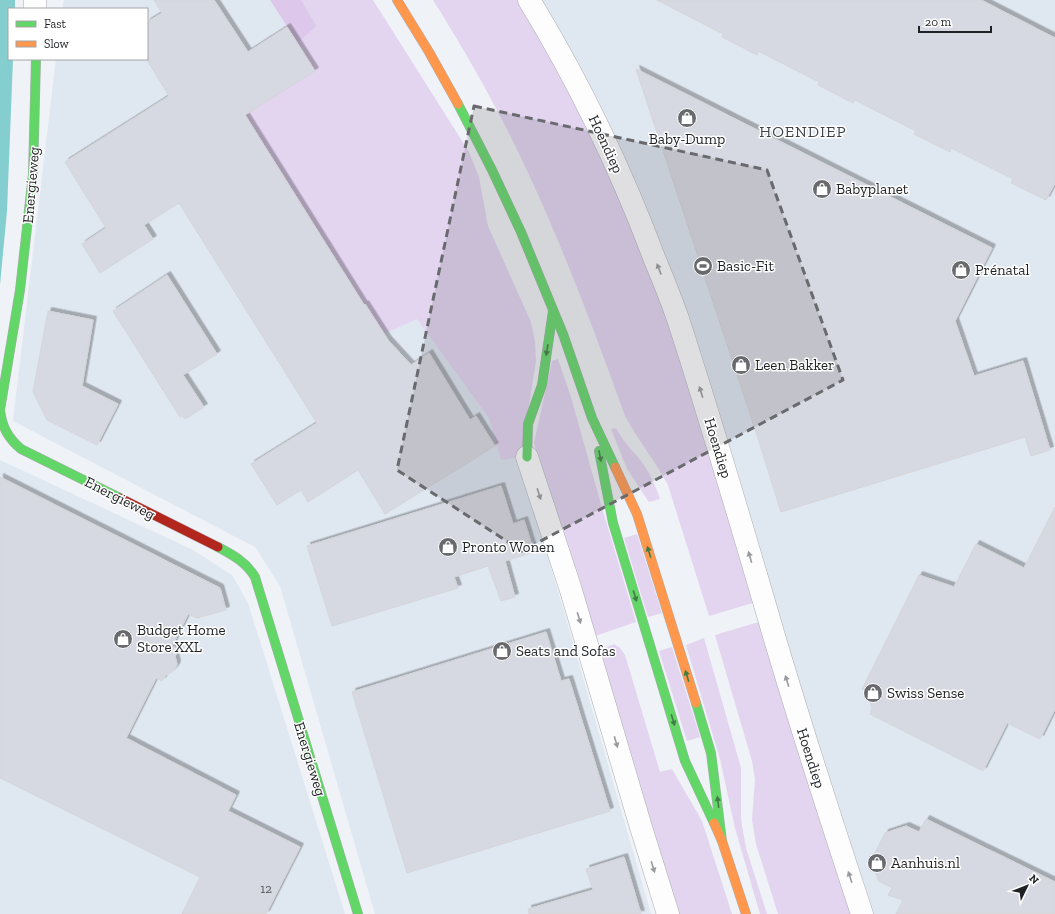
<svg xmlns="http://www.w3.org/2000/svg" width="1055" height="914" font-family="'Zilla Slab',serif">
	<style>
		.built { fill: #dfe7f0 }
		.green { fill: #e3d4f0 }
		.forest { fill: #ddc8ec }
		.water { fill: #85ced0 }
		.building { fill: #d7d9e2; stroke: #d4d5d9; filter: url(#shadow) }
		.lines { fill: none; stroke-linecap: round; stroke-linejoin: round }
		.street-casing { stroke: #acaeb1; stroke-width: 23 }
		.fast-casing { stroke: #acaeb1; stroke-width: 10 }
		.slow-casing { stroke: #acaeb1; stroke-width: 10 }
		.jam-casing { stroke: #acaeb1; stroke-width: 10 }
		.street { stroke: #fdfdfe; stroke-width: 22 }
		.fast { stroke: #63d668; stroke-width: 9 }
		.slow { stroke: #ff974d; stroke-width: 9 }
		.jam { stroke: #b3261e; stroke-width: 9 }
		.oneway { fill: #999a9c }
		.oneway2 { fill: #417c46 }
		.marked { fill: #686a6e; fill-opacity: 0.2; stroke: #686a6e; stroke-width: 3; stroke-dasharray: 8 5; stroke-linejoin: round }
		.labels { text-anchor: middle; stroke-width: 3; stroke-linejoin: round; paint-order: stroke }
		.number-label { font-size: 13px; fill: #515358 }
		.poi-label { font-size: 15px; fill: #1f2124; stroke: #fff; text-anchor: start }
		.street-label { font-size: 15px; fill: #1f2124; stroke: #fff }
		.neighbourhood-label { font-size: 16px; letter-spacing: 1px; fill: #3e4248; stroke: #fff }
	</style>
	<defs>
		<filter id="shadow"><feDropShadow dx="3.5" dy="-3.5" stdDeviation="0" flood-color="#0004"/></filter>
	</defs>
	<rect width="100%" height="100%" fill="#eff2f6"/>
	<!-- built -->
	<path class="built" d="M64,0H285L326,67L526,480L651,914H375L280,586L255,547L13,421L56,59H147V9H62Z
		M521,0H1055V914H862L646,238Z
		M0,460L193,550L232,575L248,603L345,914H0Z"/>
	<!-- green -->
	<path class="green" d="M301,0H373L469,152L479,177L488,226L531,322L535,341L536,361L521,457L501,460L489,418L417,319L383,334L245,115L315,71L298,43L317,26Z
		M433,0H522L576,97L653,271L756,602L709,616L668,485C655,461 638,440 625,416C596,335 566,255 530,177C502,116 469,57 433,0Z
		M558,359L571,397L602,508L636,622L592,637L534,443L552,361Z
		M616,428C624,444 634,451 644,465C651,475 656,487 660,499L649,502L627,469L611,429Z
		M637,534L662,613L648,617L624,538Z
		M762,621L855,914H778L756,844L752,820L755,779L752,761L715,635Z
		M704,638L741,768V816L742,826L746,848L767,914H760L735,828L720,759L686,645Z
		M614,644L620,648L625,655L660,772L672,769L702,821L732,914H676L597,651Z
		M672,647L700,737L687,741L659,651Z"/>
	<!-- forest -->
	<path class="forest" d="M270,0H301L317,26L298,43Z"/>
	<!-- water -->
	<path class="water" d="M0,0H15V9H9V59H13L7,211L0,285Z"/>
	<!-- building -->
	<path class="building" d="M154,0H214L248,52L287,27L315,71L245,115L364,305L365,304L388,340L411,365L429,353L470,420L476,416L495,446L385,514L358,470L308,502L301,490L277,505L251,464L317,423L179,203L144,225L153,239L100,273L82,244L106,228L65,162L169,96L147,60V22L162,13Z
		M657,0H981L1055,38V183L1046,200L1011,183L1013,179L951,148L950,152L914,134L916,131L855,100L853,103L818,85L819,82L758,51L757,55L722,37L723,34Z
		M636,69L992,248L955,321L974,376L1023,361L1050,450L1031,456L1025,437L781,512L757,435Z
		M167,275L217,354L183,375L204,407L185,419L182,416L180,417L113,311Z
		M48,311L93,320L82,386L118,404L97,445L47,420L33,392Z
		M0,477L220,588L226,610L197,618L188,614L172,646L179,649L175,656L177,664L176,667L172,672L166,675L162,681L156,678L126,738L236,795L228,811L300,847L266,914H182L200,877L0,778Z
		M501,486L513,524L524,520L534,552L505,561L515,597L501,601L488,566L454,577L458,588L332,626L307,546Z
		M1055,507V709L1040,739L1007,723L983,771L870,714L872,708L867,692L862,689L919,575L954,587L976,544L1024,568Z
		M546,632L561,681L569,679L610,811L407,873L352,692Z
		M926,819L1055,882V914H896L903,900L888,895L892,888L879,881L871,861L885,833L906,826L919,832Z
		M624,857L641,914H529L528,909L593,890L586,869Z"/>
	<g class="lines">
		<!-- street casing -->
		<g class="street-casing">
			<path id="street" d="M35,0V9
				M529,0C579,82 621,169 655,260C663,279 671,299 678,319C709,414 737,510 765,605C795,709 828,811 862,914
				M527,457L570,587L640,824L668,914"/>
		</g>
		<!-- fast casing -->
		<g class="fast-casing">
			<path id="fast" d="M36,59L33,174L20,290L0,410C2,427 8,438 21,449L120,498
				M458,104L492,170L521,232L563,334L592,418L615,467
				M599,451L613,523L685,761L714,823
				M527,457L528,424L542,385L553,311
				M218,547C233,555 246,562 255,577L358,914
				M696,703L711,753L722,841"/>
		</g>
		<!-- slow casing -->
		<g class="slow-casing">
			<path id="slow" d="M397,0L429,52L458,104
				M615,467L637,514L696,703
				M714,823L722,841L746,914"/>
		</g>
		<!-- jam casing -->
		<g class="jam-casing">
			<path id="jam" d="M120,498L218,547"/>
		</g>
		<!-- street -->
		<use href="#street" class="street"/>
		<!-- fast -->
		<use href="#fast" class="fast"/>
		<!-- slow -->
		<use href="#slow" class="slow"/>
		<!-- jam -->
		<use href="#jam" class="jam"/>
	</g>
	<!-- one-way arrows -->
	<defs><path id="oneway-solid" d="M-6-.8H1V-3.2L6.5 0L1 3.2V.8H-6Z"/></defs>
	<g class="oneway">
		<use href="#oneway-solid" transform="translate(659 269) rotate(-111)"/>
		<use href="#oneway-solid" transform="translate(701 392) rotate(-107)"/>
		<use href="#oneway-solid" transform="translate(539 494) rotate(72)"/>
		<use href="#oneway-solid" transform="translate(750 557) rotate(-106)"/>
		<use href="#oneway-solid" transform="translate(579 618) rotate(73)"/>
		<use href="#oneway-solid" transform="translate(787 681) rotate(-107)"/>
		<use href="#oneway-solid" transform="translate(616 742) rotate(74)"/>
		<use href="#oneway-solid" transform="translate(653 867) rotate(73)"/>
		<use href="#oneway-solid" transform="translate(850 877) rotate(-108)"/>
	</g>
	<g class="oneway2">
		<use href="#oneway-solid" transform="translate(547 350) rotate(99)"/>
		<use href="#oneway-solid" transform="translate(600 456) rotate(79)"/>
		<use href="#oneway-solid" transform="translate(649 552) rotate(-107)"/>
		<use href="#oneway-solid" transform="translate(635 596) rotate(73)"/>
		<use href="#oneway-solid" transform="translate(687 676) rotate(-107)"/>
		<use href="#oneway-solid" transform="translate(673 720) rotate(73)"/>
		<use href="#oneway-solid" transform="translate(718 802) rotate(-97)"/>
	</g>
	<!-- marked area -->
	<path class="marked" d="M474,106L767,170L843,380L522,551L397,470Z"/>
	<!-- icons -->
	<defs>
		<g id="shop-disc" transform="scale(1)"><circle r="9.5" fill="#686a6e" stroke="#fff"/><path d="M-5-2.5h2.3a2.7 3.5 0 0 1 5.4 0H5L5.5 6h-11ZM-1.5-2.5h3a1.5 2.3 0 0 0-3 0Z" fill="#fff"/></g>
		<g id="stadium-disc" transform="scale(1)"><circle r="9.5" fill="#686a6e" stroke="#fff"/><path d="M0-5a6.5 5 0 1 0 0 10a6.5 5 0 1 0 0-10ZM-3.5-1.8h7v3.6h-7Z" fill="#fff"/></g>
	</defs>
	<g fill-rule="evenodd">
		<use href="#shop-disc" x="687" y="118"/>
		<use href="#shop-disc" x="822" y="189"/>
		<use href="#stadium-disc" x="703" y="266"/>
		<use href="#shop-disc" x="961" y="270"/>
		<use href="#shop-disc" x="741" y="365"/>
		<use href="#shop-disc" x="448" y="547"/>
		<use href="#shop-disc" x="123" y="639"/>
		<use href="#shop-disc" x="502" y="651"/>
		<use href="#shop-disc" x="873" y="693"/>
		<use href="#shop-disc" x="877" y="863"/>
	</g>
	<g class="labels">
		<!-- number labels -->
		<g class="number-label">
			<text x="266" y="893">12</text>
		</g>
		<!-- poi labels -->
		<g class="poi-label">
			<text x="687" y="144" text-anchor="middle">Baby-Dump</text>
			<text x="836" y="194">Babyplanet</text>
			<text x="717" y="271">Basic-Fit</text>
			<text x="975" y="275">Prénatal</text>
			<text x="755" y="370">Leen Bakker</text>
			<text x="462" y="552">Pronto Wonen</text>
			<text x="137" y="635">Budget Home<tspan x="137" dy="17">Store XXL</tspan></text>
			<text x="516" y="656">Seats and Sofas</text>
			<text x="887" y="698">Swiss Sense</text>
			<text x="891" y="868">Aanhuis.nl</text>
		</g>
		<!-- street labels -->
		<g class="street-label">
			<text transform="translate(606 144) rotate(65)" y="5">Hoendiep</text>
			<text transform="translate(31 185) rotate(-85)" y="5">Energieweg</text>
			<text transform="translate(718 448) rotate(73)" y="5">Hoendiep</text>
			<text transform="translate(120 498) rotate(27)" y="5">Energieweg</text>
			<text transform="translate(811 758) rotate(72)" y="5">Hoendiep</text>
			<text transform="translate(310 759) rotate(73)" y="5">Energieweg</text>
		</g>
		<!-- neighbourhood labels -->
		<g class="neighbourhood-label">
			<text x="803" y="137">HOENDIEP</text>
		</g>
	</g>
	<!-- legend -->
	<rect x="8" y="8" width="140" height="52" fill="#ffffff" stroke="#a5a6a7"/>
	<rect x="16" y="21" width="20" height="6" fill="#63d668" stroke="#a5a6a7"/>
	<text x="44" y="28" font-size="12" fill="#1f2124">Fast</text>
	<rect x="16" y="41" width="20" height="6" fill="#ff974d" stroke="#a5a6a7"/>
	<text x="44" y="48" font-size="12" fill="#1f2124">Slow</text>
	<!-- north arrow -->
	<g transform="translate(1027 886) rotate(47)" stroke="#ffffff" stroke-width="3" paint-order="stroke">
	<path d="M0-3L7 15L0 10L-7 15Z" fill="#1f2124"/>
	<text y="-6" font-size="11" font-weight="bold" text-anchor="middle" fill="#1f2124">N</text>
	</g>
	<!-- scale -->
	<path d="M919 26v6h72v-6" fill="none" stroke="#1f2124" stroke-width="2"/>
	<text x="925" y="26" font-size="12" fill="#1f2124" stroke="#ffffff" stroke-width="3" paint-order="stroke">20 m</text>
</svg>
